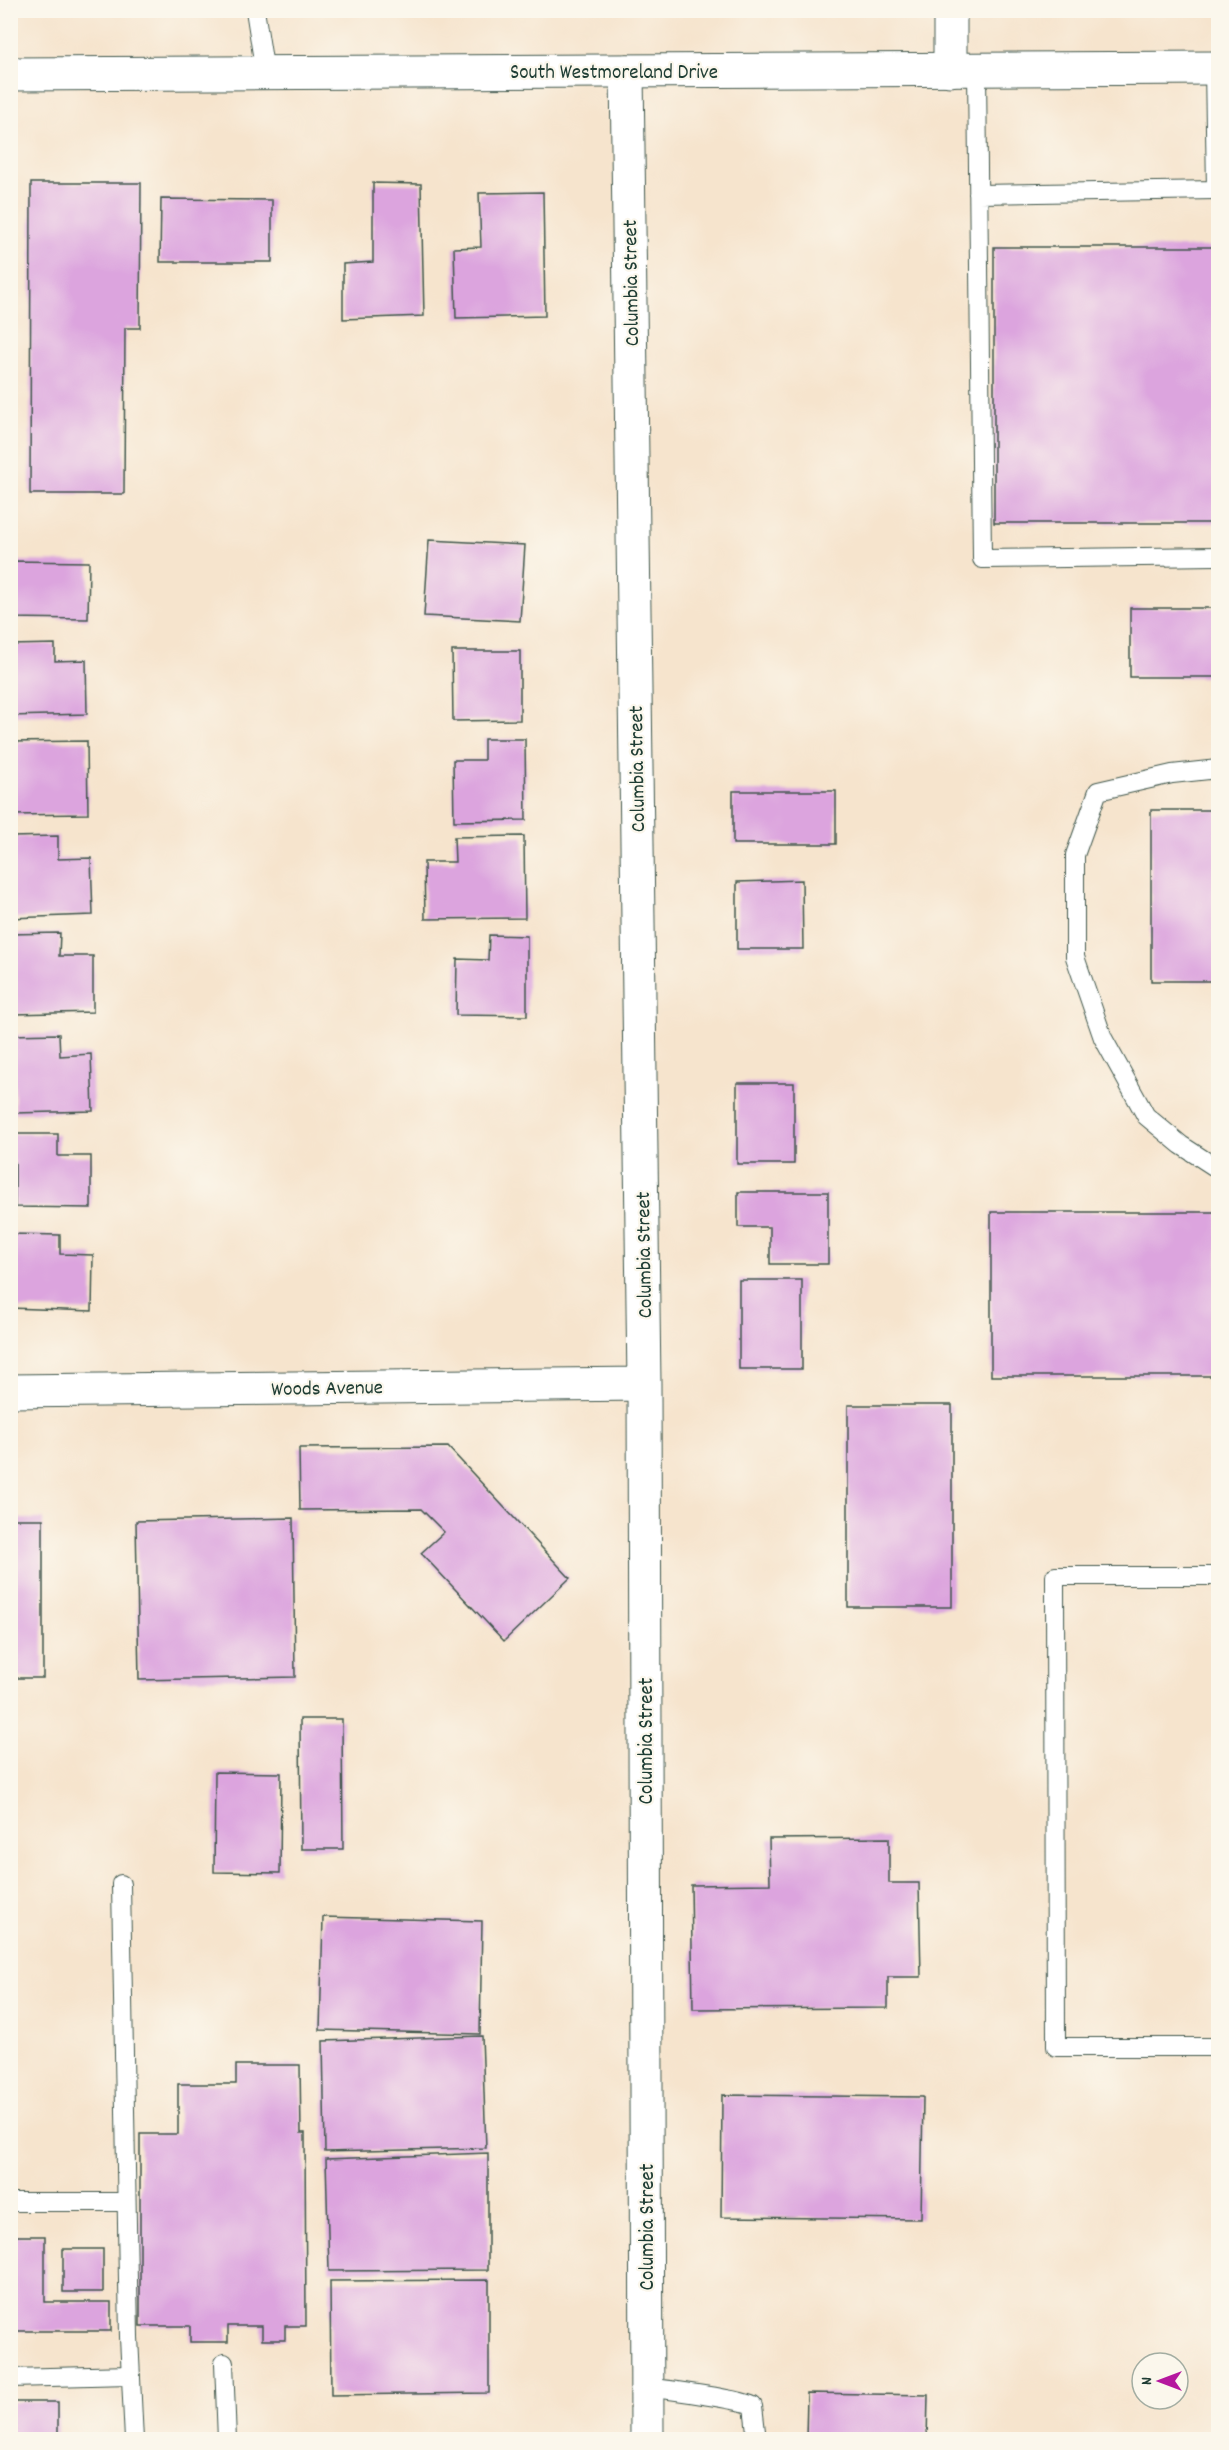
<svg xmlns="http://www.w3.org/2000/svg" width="1229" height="2450" font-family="Dekko,sans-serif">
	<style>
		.building { fill: #dca4de }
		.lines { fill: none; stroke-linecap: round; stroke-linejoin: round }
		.service-casing { stroke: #3f564b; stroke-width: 20 }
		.minor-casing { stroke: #3f564b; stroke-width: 35 }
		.tertiary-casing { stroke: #3f564b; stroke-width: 35 }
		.service { stroke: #fff; stroke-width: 18 }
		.minor { stroke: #fff; stroke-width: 33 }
		.tertiary { stroke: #fff; stroke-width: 33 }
		.labels { text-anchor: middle; stroke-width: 4.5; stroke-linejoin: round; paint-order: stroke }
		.street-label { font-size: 21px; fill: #1f3d34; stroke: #fbf7ec }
	</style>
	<rect width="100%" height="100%" fill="#fbf7ec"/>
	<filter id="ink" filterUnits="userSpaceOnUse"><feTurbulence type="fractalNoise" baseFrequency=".0167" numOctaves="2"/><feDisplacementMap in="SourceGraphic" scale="12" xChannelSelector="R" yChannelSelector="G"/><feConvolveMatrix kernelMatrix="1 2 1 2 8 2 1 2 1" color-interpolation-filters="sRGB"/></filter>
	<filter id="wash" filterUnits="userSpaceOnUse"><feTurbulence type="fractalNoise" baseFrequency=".008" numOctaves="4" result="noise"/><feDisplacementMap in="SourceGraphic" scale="24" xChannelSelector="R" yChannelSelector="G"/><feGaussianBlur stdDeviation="1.35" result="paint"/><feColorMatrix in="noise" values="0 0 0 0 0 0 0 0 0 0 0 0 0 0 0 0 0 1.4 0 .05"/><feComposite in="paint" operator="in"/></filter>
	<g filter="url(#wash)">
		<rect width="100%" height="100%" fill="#f6e4cd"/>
		<g id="blocks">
			<!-- building -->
			<path class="building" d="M31,183H141L140,328H125L124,494H30Z
				M373,183L421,184L424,316L343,319V264L373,262Z
				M543,192L545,316L456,318L454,248L481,247L479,193Z
				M161,199L272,200V262H160Z
				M994,247H1218V523H994Z
				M429,540L525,545L520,621L424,616Z
				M10,561L89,562L88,619L10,618Z
				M1130,608H1218V677H1130Z
				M55,644V661L86,660L87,714L10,716V645Z
				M452,651H520V720L453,721Z
				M484,739H525L526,820L454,821L453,760H484Z
				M87,741L88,814L10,815V742Z
				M733,791H836V844H733Z
				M1151,810H1218V981H1151Z
				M58,836V859L91,858L93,915L10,918V837Z
				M524,836L525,918L425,919L424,862H455L454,837Z
				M802,880L803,949H737V882Z
				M60,933L59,956H93V1012L15,1014L14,991H10V934Z
				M489,935L527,936V1016L456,1015L457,959L488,960Z
				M59,1034L60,1056L91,1054L93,1111L15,1113L14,1065H10V1035Z
				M737,1083H794V1164H737Z
				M10,1134H58V1156H91V1208L15,1207V1162H10Z
				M738,1192H828V1264H770V1227H738Z
				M991,1212H1218V1376H991Z
				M11,1234L60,1235V1254L93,1255L92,1311L10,1308Z
				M739,1280H802V1369H739Z
				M848,1405H952V1607H848Z
				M448,1447L570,1578L504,1641L421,1553L444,1532L421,1509L300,1510L299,1448Z
				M293,1518L295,1677L139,1680L136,1521Z
				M10,1519H43V1678H10Z
				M300,1719H342L343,1849H301Z
				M215,1772L281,1773L280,1873L214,1872Z
				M889,1838V1883H919L921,1977H888V2008L693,2009L691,1885L770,1884L769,1839Z
				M323,1917L482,1921L480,2034L320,2030Z
				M482,2036L486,2148L325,2152L323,2041Z
				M236,2065H300L301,2133H305L306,2326H285V2340H262V2326H228V2342H190V2326H140V2134H178V2084H236Z
				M722,2095L923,2097L921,2219L721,2217Z
				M488,2153V2270L329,2271L326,2159Z
				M10,2236H45V2302H111V2331H10Z
				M63,2249H103V2292H63Z
				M489,2280V2393L331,2395L330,2281Z
				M807,2393L928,2395L927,2440H806Z
				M10,2402H58V2440H10Z"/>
		</g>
	</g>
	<g filter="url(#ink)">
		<use href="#blocks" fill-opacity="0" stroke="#3f564b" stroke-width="1.5"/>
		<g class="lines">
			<!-- service casing -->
			<g class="service-casing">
				<path id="service" d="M255,10L265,73
					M1214,68L1216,190H1218
					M977,70L982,559L1218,556
					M978,194L1216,190
					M1218,769L1172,774L1098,791L1075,855V957L1103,1038L1146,1116L1181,1145L1218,1169
					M1218,1576H1055L1056,2047H1218
					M121,1884L129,2337L134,2440
					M10,2202H126
					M224,2363L227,2440
					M10,2378L130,2375
					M646,2387C663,2389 746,2400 753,2406L757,2440"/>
			</g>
			<!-- minor casing -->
			<g class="minor-casing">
				<path id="minor" d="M950,10V70
					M627,71L644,1384L647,2440
					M10,1391L644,1384"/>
			</g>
			<!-- tertiary casing -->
			<g class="tertiary-casing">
				<path id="tertiary" d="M10,74L1218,68"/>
			</g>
			<!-- service -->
			<use href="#service" class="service"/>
			<!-- minor -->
			<use href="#minor" class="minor"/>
			<!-- tertiary -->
			<use href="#tertiary" class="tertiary"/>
		</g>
	</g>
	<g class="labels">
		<!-- street labels -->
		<g class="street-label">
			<text x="614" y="78">South Westmoreland Drive</text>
			<text transform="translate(630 283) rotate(-91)" y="7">Columbia Street</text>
			<text transform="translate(636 769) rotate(-91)" y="7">Columbia Street</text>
			<text transform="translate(643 1255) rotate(-91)" y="7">Columbia Street</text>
			<text transform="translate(327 1387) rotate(-1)" y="7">Woods Avenue</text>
			<text transform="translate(645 1741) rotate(-90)" y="7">Columbia Street</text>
			<text transform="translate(646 2227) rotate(-90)" y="7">Columbia Street</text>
		</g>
	</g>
	<!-- margin -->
	<rect width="1229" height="2450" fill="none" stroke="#fbf7ec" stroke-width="36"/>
	<!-- north arrow -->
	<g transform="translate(1160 2381) rotate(270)"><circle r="28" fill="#fbf7ec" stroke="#a3ada2" stroke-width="1.5"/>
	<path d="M0-4.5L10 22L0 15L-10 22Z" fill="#b5179e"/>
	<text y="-9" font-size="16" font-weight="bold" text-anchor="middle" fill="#1f3d34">N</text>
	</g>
</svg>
